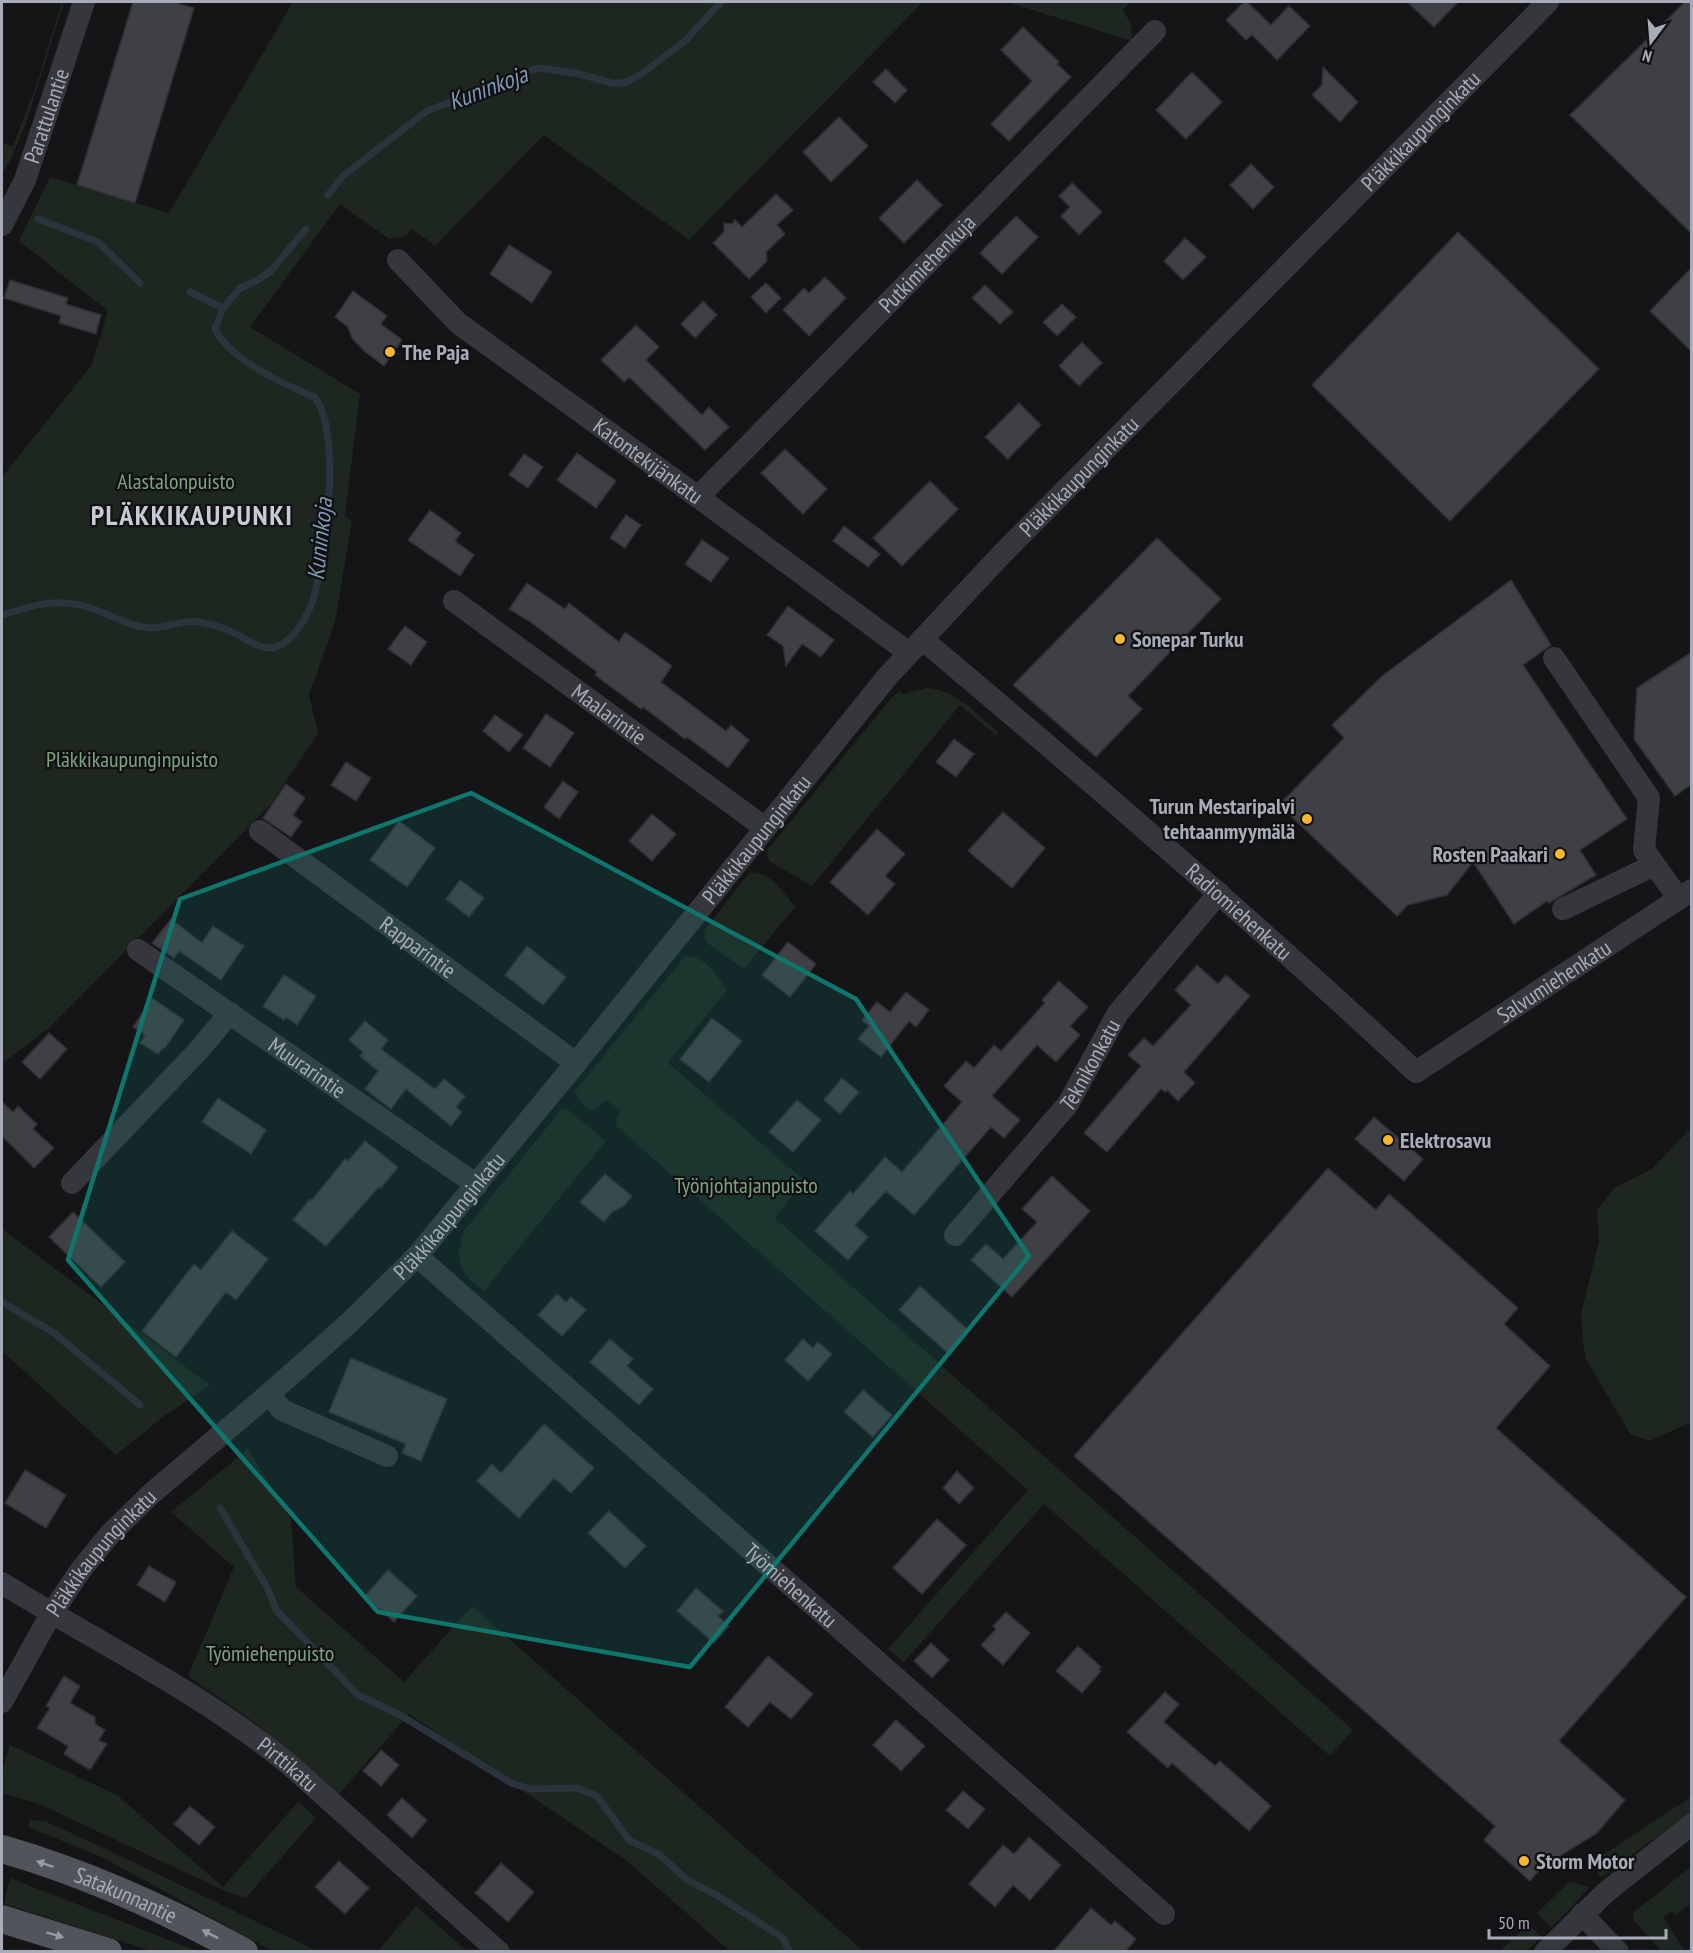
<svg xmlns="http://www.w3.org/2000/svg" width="1693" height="1953" font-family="'PT Sans Narrow',sans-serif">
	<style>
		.green { fill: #1d261f }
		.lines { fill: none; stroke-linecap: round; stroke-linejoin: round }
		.stream { stroke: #2b343c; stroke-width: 7 }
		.building { fill: #3f4044; stroke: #2f2f34; stroke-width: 1.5 }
		.minor { stroke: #36373d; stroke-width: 22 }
		.major { stroke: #52545c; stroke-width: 28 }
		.oneway { fill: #969aa6 }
		.marked { fill: #0f766e; fill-opacity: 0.2; stroke: #0f766e; stroke-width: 4.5; stroke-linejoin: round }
		.poi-dot { fill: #f8b82d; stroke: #101012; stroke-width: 2 }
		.labels { text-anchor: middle; stroke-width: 4.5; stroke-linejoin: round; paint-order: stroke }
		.street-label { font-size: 22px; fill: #a7acb8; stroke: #101012 }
		.poi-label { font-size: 22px; font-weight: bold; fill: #a7acb8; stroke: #101012; text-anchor: start }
		.park-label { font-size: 22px; fill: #7da480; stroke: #101012 }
		.water-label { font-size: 24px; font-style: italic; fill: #7d99b4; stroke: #101012 }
		.district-label { font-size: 28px; font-weight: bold; letter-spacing: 1.5px; fill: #c8cbd4; stroke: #101012 }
	</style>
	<rect width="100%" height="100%" fill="#151517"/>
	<!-- green -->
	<path class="green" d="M62,2H64L26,123L8,165L2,173V143L13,146L35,89Z
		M293,2H923L689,240L544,135L435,246L412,229L405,236L389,239L340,204L250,327L360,394L345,516L352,521L335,622L309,695L318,733L271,804L50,1027L2,1064V477L91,366L108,311L19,241L50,177L169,213Z
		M1007,2H1131L1123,10L1131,24L1132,41Z
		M927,688C957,690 976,714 998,732L997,736L960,705L812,886L769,861L767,853L768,849L892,697L899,691L903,694Z
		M756,872C773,876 784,893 795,907L744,969L710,945L706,941L704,931L749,873Z
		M685,956C706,956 716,974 727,990L668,1063L804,1180L775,1218L1353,1730L1330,1756L1044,1504L904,1662L888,1649L1028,1490L615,1125L620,1111L606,1100L594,1111C585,1109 578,1099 575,1091Z
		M562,1108L570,1111L606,1141L484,1291C459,1274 454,1259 464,1231Z
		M1691,1128V1422L1650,1441L1630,1434L1586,1359L1583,1342L1581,1314L1599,1241L1597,1211L1614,1188L1652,1169Z
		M2,1229L210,1385L163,1417L116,1455L2,1351Z
		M248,1449L291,1518L296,1587L404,1682L472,1606L863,1951H730L627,1861L409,1714L338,1795L255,1723L188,1676L234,1567L171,1512Z
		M10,1745L117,1795L223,1887L298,1802L316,1818L246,1898L225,1891L39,1804L2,1793V1773Z
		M1691,1797V1812L1600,1878L1596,1864L1598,1858Z
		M30,1820L47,1822L108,1850L317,1951H272L104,1858L28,1827Z
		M1691,1867V1904L1675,1915L1672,1911L1663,1917L1685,1951H1661L1633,1919L1634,1912Z
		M10,1878L197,1951H152L4,1904Z
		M1569,1882L1590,1887L1551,1928L1537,1913Z
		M416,1906L467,1951H378Z
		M1528,1924L1541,1937L1527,1951H1500Z"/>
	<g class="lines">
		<!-- stream -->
		<path class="stream" d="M328,195L343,176L427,111L507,81L524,72L540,68L579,74L612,83H624L640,75L686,40L721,2
			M38,219L98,242L140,283
			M190,292L223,308
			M2,615C34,605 56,597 90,608C111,614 128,627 150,628C169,628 183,618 204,623C212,625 222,627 230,631C243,636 256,649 272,648C288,646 303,624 309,610C326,572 343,428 314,397C284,384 229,359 215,329L223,308L240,288L254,282L270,272L306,229
			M2,1302L54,1333L140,1405
			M220,1508L268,1589L276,1610L358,1695L400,1715L513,1784L531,1789L577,1788L597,1796L629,1840L660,1855L686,1879L718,1896L783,1938L790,1952"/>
	</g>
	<!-- building -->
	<path class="building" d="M133,2H174L194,8L135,203L77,185Z
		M1244,2H1247L1271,25L1289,6L1310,26L1277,60L1252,35L1246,40L1226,20Z
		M1407,2H1458L1434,27Z
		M1685,2H1692V234L1570,115Z
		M1023,27L1059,62L1057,64L1071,77L1009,141L991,124L1032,81L1001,50Z
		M1323,67L1358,102L1340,122L1312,95L1322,85Z
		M886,69L907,90L895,103L873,82Z
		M1192,72L1222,102L1186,139L1156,110Z
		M839,117L868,146L831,182L803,152Z
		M1251,164L1274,187L1253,209L1230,185Z
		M917,180L942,205L904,243L879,218Z
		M1072,183L1102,212L1079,235L1061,216L1070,207L1059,196Z
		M776,194L793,210L777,225L785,234L766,252L767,261L749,279L713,243L724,232V223L732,224L735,220L742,227Z
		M1016,216L1038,237L1002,274L980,253Z
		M1458,232L1599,369L1450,521L1312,385Z
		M1185,238L1206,257L1183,280L1164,261Z
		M509,245L552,272L532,303L490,274Z
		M1692,267V352L1650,311Z
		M825,277L846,298L809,336L783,310L804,288L809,293Z
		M10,280L68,298L66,304L101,315L96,334L59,323L61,316L4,298Z
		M766,283L781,298L766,313L751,297Z
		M985,285L1013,312L1000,324L972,298Z
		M353,291L387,316L381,324L402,340L384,366L363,350L352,338L348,327L335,317Z
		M703,301L717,315L695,338L681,324Z
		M1062,304L1076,317L1057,336L1043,322Z
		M636,325L659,347L646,360L702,415L709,407L729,427L705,450L629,377L624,382L601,360Z
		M1082,342L1102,363L1079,386L1059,366Z
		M1019,403L1041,425L1008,459L985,437Z
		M785,449L827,489L803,514L761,473Z
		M577,453L616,481L596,508L557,480Z
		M524,454L543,467L528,488L509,475Z
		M930,481L958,509L902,566L873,538Z
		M430,510L461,533L455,541L474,555L460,576L408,540Z
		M626,515L641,525L625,548L610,538Z
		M844,526L880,554L868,567L833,541Z
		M1157,538L1221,599L1128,696L1142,709L1096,757L1013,685Z
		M702,540L729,558L711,582L685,564Z
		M1511,580L1551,645L1523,665L1627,819L1580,850L1596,875L1549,903L1547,901L1514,924L1473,862L1447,895L1408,905L1397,916L1279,805L1344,738L1332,725L1382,676Z
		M527,583L565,609L569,603L619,642L625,632L672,666L661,682L726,731L731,725L749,740L728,768L687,737L685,739L643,707L641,709L595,675L597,672L529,621L509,609Z
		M788,606L834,640L821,657L802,644L786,666L783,646L767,635Z
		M405,626L427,642L411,665L388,649Z
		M1692,652V784L1675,796L1634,739L1637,688Z
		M546,714L574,733L550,767L523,748Z
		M495,715L523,735L509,752L483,731Z
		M954,739L974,754L956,777L936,762Z
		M346,762L371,778L356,801L331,785Z
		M563,781L578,792L559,819L544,807Z
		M286,784L305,798L293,815L302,822L291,837L263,818Z
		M1003,812L1045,848L1012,888L968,851Z
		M652,814L676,834L652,861L629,841Z
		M399,821L435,848L407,887L370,860Z
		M877,829L905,854L885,876L895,884L868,915L830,882Z
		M460,880L484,898L469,917L446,899Z
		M171,919L202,943L213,926L244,946L221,980L179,951L174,958L152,943Z
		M788,942L816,964L790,997L762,975Z
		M527,946L566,977L543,1005L505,975Z
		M1197,965L1218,984L1226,975L1250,996L1184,1072L1195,1083L1178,1101L1167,1090L1165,1092L1161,1089L1107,1152L1084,1133L1141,1066L1128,1055L1144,1038L1153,1046L1191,1005L1175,990Z
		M284,975L316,996L297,1025L286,1017L284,1020L263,1006Z
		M1059,981L1088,1007L1070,1026L1080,1035L1056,1062L1037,1045L992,1096L1020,1120L1004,1138L991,1127L914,1215L886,1191L855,1225L868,1237L848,1260L815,1231L850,1191L853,1194L885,1157L902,1172L962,1102L944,1086L966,1061L974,1068L994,1045L1001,1051L1045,1003L1042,1000Z
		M906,992L929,1010L916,1027L909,1021L881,1057L858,1039L869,1026L862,1020L877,1002L890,1012Z
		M152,998L184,1020L165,1048H163L158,1054L140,1043L145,1035L133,1027Z
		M712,1018L742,1041L709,1082L680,1059Z
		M365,1021L388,1040L381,1049L435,1089L444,1079L465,1096L456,1107L462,1112L451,1126L406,1089L391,1109L365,1089L378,1071L360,1056L363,1052L349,1040Z
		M49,1033L67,1049L40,1079L22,1062Z
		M842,1078L859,1092L840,1114L824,1100Z
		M218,1098L266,1130L251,1154L202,1122Z
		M797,1100L821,1120L793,1152L769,1132Z
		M2,1102L13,1112L18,1106L37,1124L33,1129L54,1148L34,1168L2,1136Z
		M1374,1117L1423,1159L1404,1181L1355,1139Z
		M365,1141L398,1167L381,1188L379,1187L326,1246L293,1220L310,1199L312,1200L345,1159L348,1161Z
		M1328,1168L1376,1210L1389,1194L1518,1308L1504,1324L1550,1366L1496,1428L1686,1597L1559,1741L1625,1800L1597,1833L1541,1868L1530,1881L1484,1840L1495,1826L1074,1456Z
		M605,1174L632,1196L624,1206L612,1212L604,1222L580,1202Z
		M1052,1176L1090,1211L1012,1297L971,1260L986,1244L1003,1259L1037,1222L1022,1209Z
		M73,1212L125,1262L101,1287L49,1237Z
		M232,1231L268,1259L236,1300L226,1292L176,1357L142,1331L194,1264L201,1270Z
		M920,1286L968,1330L948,1353L899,1310Z
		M557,1294L566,1302L571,1297L586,1310L562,1336L538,1315Z
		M610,1339L633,1359L627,1366L653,1389L639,1405L590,1362Z
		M803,1339L813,1348L818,1342L832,1354L808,1381L785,1360Z
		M351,1358L447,1399L421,1461L402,1453L406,1444L329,1412Z
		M863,1390L892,1415L873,1437L844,1412Z
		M544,1424L594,1468L571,1493L554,1478L519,1518L477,1481L492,1464L501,1473Z
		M25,1470L66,1495L46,1528L5,1503Z
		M957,1471L974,1488L959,1504L943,1488Z
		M609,1511L646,1546L625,1568L588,1533Z
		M937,1519L966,1545L922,1594L893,1568Z
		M149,1566L176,1582L165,1602L137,1585Z
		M388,1570L417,1596L394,1622L365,1596Z
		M696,1588L723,1611L718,1616L729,1626L714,1643L677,1611Z
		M1006,1612L1030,1633L1003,1665L981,1645L996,1629L993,1626Z
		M931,1643L949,1660L932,1678L914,1661Z
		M1078,1646L1101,1667L1099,1669L1101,1671L1082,1693L1056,1671Z
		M768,1656L813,1694L791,1719L770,1702L748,1727L725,1707Z
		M64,1676L80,1686L70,1703L95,1717V1724L105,1730L99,1740L107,1744L90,1770L64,1754L68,1746L37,1728L50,1708L46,1706Z
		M1165,1692L1179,1704L1164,1722L1215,1766L1220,1761L1271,1806L1249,1831L1172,1763L1168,1768L1127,1732Z
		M896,1720L925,1746L901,1771L873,1745Z
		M381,1750L399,1765L381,1786L363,1771Z
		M963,1791L985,1809L968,1829L946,1810Z
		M402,1798L427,1820L412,1838L387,1815Z
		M190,1806L215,1827L199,1845L174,1824Z
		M1029,1837L1061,1865L1030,1900L1013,1885L995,1907L969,1884L1003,1845L1014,1854Z
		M339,1861L369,1888L345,1914L315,1887Z
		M501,1863L534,1892L508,1922L475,1893Z
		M1091,1908L1111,1925L1115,1921L1136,1939L1125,1952H1053Z"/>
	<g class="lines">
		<!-- minor -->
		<g class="minor">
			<path id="s1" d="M2,225L25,180L84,2"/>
			<path id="s2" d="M398,260L458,323L698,497L909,653"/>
			<path id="s3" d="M698,497L1155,31"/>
			<path id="s4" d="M454,601L764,827"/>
			<path id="s5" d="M922,639C1090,780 1256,923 1416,1072L1692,890"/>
			<path d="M1554,658L1649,798L1644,850L1679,899"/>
			<path id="s6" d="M260,831L576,1063"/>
			<path d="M1563,909L1654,865"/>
			<path id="s7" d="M138,950L477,1185"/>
			<path d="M72,1183L198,1051L230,1013"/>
			<path id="s8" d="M955,1235L1068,1104L1118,1013L1219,893"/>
			<path id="s9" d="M417,1256L1164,1914"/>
			<path d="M269,1394L282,1410L387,1456"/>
			<path id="s10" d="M2,1583C98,1643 203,1693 291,1766L499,1952"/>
			<path id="s11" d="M2,1702L51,1614L80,1571L110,1534L152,1493L269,1394L348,1324L417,1256L576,1063L887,677L1001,555L1548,2"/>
			<path d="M1582,1914L1618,1952"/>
			<path d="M1545,1952L1605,1893L1692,1824"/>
		</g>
		<!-- major -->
		<g class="major">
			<path id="s12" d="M2,1849C86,1873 167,1910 244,1952"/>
			<path d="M2,1919L108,1952"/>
		</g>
	</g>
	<!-- one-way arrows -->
	<defs><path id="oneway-solid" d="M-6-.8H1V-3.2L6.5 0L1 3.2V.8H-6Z" transform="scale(1.5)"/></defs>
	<g class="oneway">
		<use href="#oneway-solid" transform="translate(45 1864) rotate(-161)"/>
		<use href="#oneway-solid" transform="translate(210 1934) rotate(-153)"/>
		<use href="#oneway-solid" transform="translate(55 1935) rotate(17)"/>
	</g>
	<!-- marked area -->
	<path class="marked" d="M471,793L856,999L1029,1256L690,1667L378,1612L68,1260L180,899Z"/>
	<!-- markers -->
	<g class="poi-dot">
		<circle cx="390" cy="352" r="6"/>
		<circle cx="1120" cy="639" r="6"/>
		<circle cx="1307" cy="819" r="6"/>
		<circle cx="1560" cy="854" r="6"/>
		<circle cx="1388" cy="1140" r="6"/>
		<circle cx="1524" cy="1861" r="6"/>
	</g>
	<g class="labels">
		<!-- street labels -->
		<g class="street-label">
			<text dy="8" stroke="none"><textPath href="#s1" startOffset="118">Parattulantie</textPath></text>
			<text dy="8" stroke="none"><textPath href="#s11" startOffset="2124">Pläkkikaupunginkatu</textPath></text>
			<text dy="8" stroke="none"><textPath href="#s3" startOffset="327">Putkimiehenkuja</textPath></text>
			<text dy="8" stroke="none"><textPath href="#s2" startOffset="322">Katontekijänkatu</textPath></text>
			<text dy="8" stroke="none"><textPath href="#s11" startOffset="1638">Pläkkikaupunginkatu</textPath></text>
			<text dy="8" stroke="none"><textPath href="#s4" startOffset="192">Maalarintie</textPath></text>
			<text dy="8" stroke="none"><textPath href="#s11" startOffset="1152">Pläkkikaupunginkatu</textPath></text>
			<text dy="8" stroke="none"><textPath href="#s5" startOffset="418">Radiomiehenkatu</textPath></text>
			<text dy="8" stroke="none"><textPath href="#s6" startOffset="196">Rapparintie</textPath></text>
			<text dy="8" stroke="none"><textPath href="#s5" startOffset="822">Salvumiehenkatu</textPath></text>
			<text dy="8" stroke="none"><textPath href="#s8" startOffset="218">Teknikonkatu</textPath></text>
			<text dy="8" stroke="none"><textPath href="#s7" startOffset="206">Muurarintie</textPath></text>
			<text dy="8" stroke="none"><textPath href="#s11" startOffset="666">Pläkkikaupunginkatu</textPath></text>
			<text dy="8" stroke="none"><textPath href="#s11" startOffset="180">Pläkkikaupunginkatu</textPath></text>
			<text dy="8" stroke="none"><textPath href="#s9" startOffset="498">Työmiehenkatu</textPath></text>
			<text dy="8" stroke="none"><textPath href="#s10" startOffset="339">Pirttikatu</textPath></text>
			<text dy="8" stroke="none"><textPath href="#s12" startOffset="132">Satakunnantie</textPath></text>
		</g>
		<!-- poi labels -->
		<g class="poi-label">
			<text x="402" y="360">The Paja</text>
			<text x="1132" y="647">Sonepar Turku</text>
			<text x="1295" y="814" text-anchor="end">Turun Mestaripalvi<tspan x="1295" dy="25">tehtaanmyymälä</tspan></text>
			<text x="1548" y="862" text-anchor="end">Rosten Paakari</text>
			<text x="1400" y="1148">Elektrosavu</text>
			<text x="1536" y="1869">Storm Motor</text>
		</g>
		<!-- park labels -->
		<g class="park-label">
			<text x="176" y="489">Alastalonpuisto</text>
			<text x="132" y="767">Pläkkikaupunginpuisto</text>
			<text x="746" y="1193">Työnjohtajanpuisto</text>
			<text x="270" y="1661">Työmiehenpuisto</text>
		</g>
		<!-- water labels -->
		<g class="water-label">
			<text transform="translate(488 88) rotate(-21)" y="8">Kuninkoja</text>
			<text transform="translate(320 539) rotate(-84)" y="8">Kuninkoja</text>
		</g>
		<!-- district labels -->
		<g class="district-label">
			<text x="192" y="525">PLÄKKIKAUPUNKI</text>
		</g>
	</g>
	<!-- border -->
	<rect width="1693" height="1953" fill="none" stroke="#a7acb8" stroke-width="6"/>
	<!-- north arrow -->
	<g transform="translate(1651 42) rotate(196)" stroke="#101012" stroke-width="4.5" paint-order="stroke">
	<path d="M0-4.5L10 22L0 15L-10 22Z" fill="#a7acb8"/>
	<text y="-9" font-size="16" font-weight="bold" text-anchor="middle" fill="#a7acb8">N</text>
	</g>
	<!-- scale -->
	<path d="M1489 1929v9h177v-9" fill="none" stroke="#a7acb8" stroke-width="3"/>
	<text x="1498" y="1929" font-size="18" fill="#a7acb8" stroke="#101012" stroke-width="4.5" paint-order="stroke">50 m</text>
</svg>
